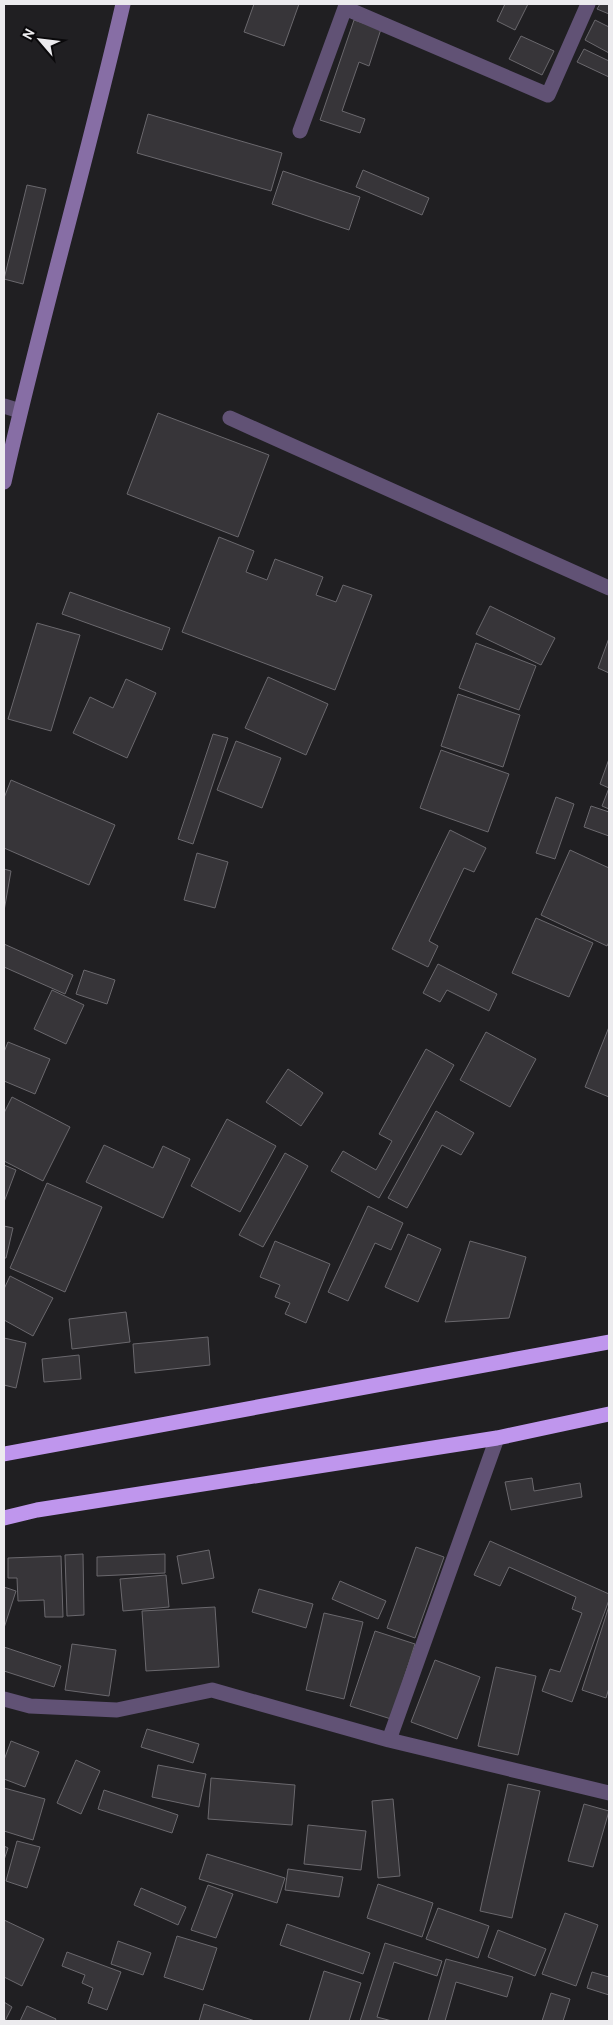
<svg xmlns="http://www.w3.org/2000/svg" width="613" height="2025" font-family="Overpass,sans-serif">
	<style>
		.building { fill: #373539; stroke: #6a686d }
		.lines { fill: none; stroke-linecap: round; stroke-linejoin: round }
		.street { stroke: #615275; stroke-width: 15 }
		.secondary { stroke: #876ea5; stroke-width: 15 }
		.highway { stroke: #bf96ed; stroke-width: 15 }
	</style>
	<rect width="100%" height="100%" fill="#201f22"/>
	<!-- building -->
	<path class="building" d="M254,4H299L284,46L244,32Z
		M505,4H528L515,30L497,21Z
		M600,4H609V14L597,9Z
		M354,20L381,29L369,66L359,62L342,111L365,119L360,133L320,120Z
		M595,20L609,27V53L585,40Z
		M521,36L554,51L542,75L509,59Z
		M584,49L609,61V77L577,62Z
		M148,114L282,153L271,191L137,153Z
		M363,170L429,198L422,215L356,187Z
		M283,171L360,197L349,230L272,204Z
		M27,185L46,189L23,284L4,279Z
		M158,413L269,455L238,537L127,494Z
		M219,537L254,551L246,572L267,580L275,559L323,577L316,595L336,602L343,585L372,595L335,690L182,632Z
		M70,592L170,628L162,650L62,614Z
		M490,606L555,638L541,665L476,634Z
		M37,623L80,635L51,731L8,719Z
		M609,638V673L598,668Z
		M476,643L536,666L519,710L459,688Z
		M268,677L328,704L306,755L245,728Z
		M126,679L156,693L127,758L73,733L90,697L113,708Z
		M458,694L520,715L503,767L441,746Z
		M213,734L228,738L193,844L178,839Z
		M236,741L281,758L262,808L217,790Z
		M441,750L509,774L488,832L420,808Z
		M609,759V809L602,806L609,788L600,784Z
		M11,780L115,825L89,885L4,848V798Z
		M556,797L574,804L555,859L536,853Z
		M591,806L609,812V836L584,827Z
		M450,830L486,848L474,872L464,868L429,941L438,946L428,967L392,949Z
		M570,850L609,868V942L607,946L541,915Z
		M197,853L228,862L215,908L184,900Z
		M4,869L11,871L4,911Z
		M536,918L593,943L569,997L512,973Z
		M4,944L73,975L65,994L4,967Z
		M438,964L497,994L489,1011L447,990L440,1002L423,993Z
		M84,970L115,980L107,1004L76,994Z
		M52,990L84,1005L66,1044L34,1029Z
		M609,1027V1097L585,1087Z
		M486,1032L536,1059L510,1107L460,1080Z
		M8,1042L50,1059L35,1094L4,1081V1052Z
		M426,1049L454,1065L379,1198L331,1171L343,1151L376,1170L392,1141L379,1134Z
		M288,1069L323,1093L301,1126L266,1102Z
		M12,1097L70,1127L43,1181L4,1161V1113Z
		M436,1111L474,1133L461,1155L442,1145L407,1208L388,1198Z
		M227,1119L276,1146L240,1212L191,1186Z
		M104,1145L153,1168L163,1146L190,1159L163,1218L86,1182Z
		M285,1153L308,1166L263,1247L239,1235Z
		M4,1165L16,1170L4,1202Z
		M47,1183L102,1207L65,1292L10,1268Z
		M368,1206L403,1223L391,1250L375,1243L348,1301L328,1292Z
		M4,1226L13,1228L6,1258H4Z
		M408,1234L441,1249L418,1302L385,1287Z
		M275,1241L330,1264L306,1323L285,1314L290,1303L275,1297L280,1285L260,1277Z
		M470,1241L526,1257L509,1318L445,1322Z
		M10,1276L53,1298L33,1336L4,1320V1289Z
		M126,1312L130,1342L72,1349L69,1319Z
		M208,1337L210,1365L135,1373L133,1344Z
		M4,1338L26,1343L16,1388L4,1385Z
		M79,1355L81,1379L44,1382L42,1359Z
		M532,1478L534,1491L580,1483L582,1497L511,1510L505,1482Z
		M490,1541L609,1594V1600L572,1702L542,1691L550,1669L560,1672L582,1613L572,1609L576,1597L509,1567L500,1586L474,1575Z
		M416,1547L444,1557L415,1638L387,1628Z
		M209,1550L214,1578L182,1584L177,1556Z
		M83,1554L84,1615L67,1616L65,1555Z
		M165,1554V1573L97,1576V1557Z
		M61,1556L63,1617H45L44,1600L18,1601L17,1578H8V1558Z
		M166,1575L169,1607L123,1611L120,1579Z
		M340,1581L386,1601L378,1619L332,1599Z
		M4,1587L16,1591L4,1628Z
		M259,1589L313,1604L306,1628L252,1612Z
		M609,1606V1688L606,1698L582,1690Z
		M215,1607L219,1667L146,1671L142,1611Z
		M324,1613L363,1622L344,1699L306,1690Z
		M375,1631L415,1644L391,1719L350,1706Z
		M72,1644L116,1650L109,1696L65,1690Z
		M4,1647L61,1666L54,1687L4,1671Z
		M435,1660L480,1677L457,1739L411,1722Z
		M496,1667L536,1676L518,1755L478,1746Z
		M147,1729L199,1744L193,1763L141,1747Z
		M11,1741L39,1752L25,1787L4,1779V1760Z
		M76,1760L100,1771L81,1814L57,1803Z
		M158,1765L206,1774L199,1807L152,1797Z
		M211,1778L295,1785L292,1825L208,1819Z
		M508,1784L540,1791L512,1918L480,1911Z
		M4,1788L45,1799L33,1840L4,1831Z
		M104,1790L178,1815L172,1833L98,1809Z
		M393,1799L400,1876L378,1878L372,1801Z
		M584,1804L609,1811L593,1867L568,1861Z
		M308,1825L366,1831L361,1870L304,1864Z
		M17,1841L40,1847L27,1888L6,1881Z
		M4,1846L8,1848L4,1860Z
		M207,1854L285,1878L277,1903L199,1879Z
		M288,1869L343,1877L339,1897L285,1890Z
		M378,1884L433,1903L422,1937L367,1918Z
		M208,1885L233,1894L216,1938L191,1930Z
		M141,1888L186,1907L178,1925L134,1905Z
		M438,1908L489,1926L478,1958L426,1939Z
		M565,1913L598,1925L576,1986L542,1974Z
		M4,1920L44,1939L22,1986L4,1977Z
		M287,1924L370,1953L363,1974L280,1945Z
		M498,1930L546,1949L535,1976L488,1957Z
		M177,1936L217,1948L203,1990L164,1977Z
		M118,1941L151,1953L143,1975L111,1964Z
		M385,1943L442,1961L437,1976L394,1962L377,2017L392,2021H360Z
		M67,1952L121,1972L107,2010L88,2003L93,1988L82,1983L85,1975L62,1966Z
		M446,1959L513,1977L507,1997L456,1982L445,2021H428Z
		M324,1971L361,1983L349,2021H309Z
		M592,1972L609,1977V1995L587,1988Z
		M551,1993L570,1999L563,2021H542Z
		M4,2002L12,2007L5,2021H4Z
		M204,2004L255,2021H199Z
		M27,2006L56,2019L55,2021H20Z"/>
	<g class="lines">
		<!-- street -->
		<path class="street" d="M346,4L345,8L548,95L588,4
			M300,131L345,8
			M4,406L20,411
			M230,418L609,588
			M4,1699L30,1706L117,1710L212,1690L389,1740L609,1793
			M389,1740L497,1438"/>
		<!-- secondary -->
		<path class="secondary" d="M4,482C40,322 86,164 123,4"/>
		<!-- highway -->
		<path class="highway" d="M4,1454L609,1342
			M4,1518L37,1510L497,1438L609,1414"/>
	</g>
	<!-- border -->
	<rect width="613" height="2025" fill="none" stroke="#ecebee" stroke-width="10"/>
	<!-- north arrow -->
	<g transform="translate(40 40) rotate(298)" stroke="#0a090b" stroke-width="4" paint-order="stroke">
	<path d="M0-4L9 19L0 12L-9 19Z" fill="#ecebee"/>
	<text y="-8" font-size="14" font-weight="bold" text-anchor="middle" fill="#ecebee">N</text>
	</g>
</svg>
